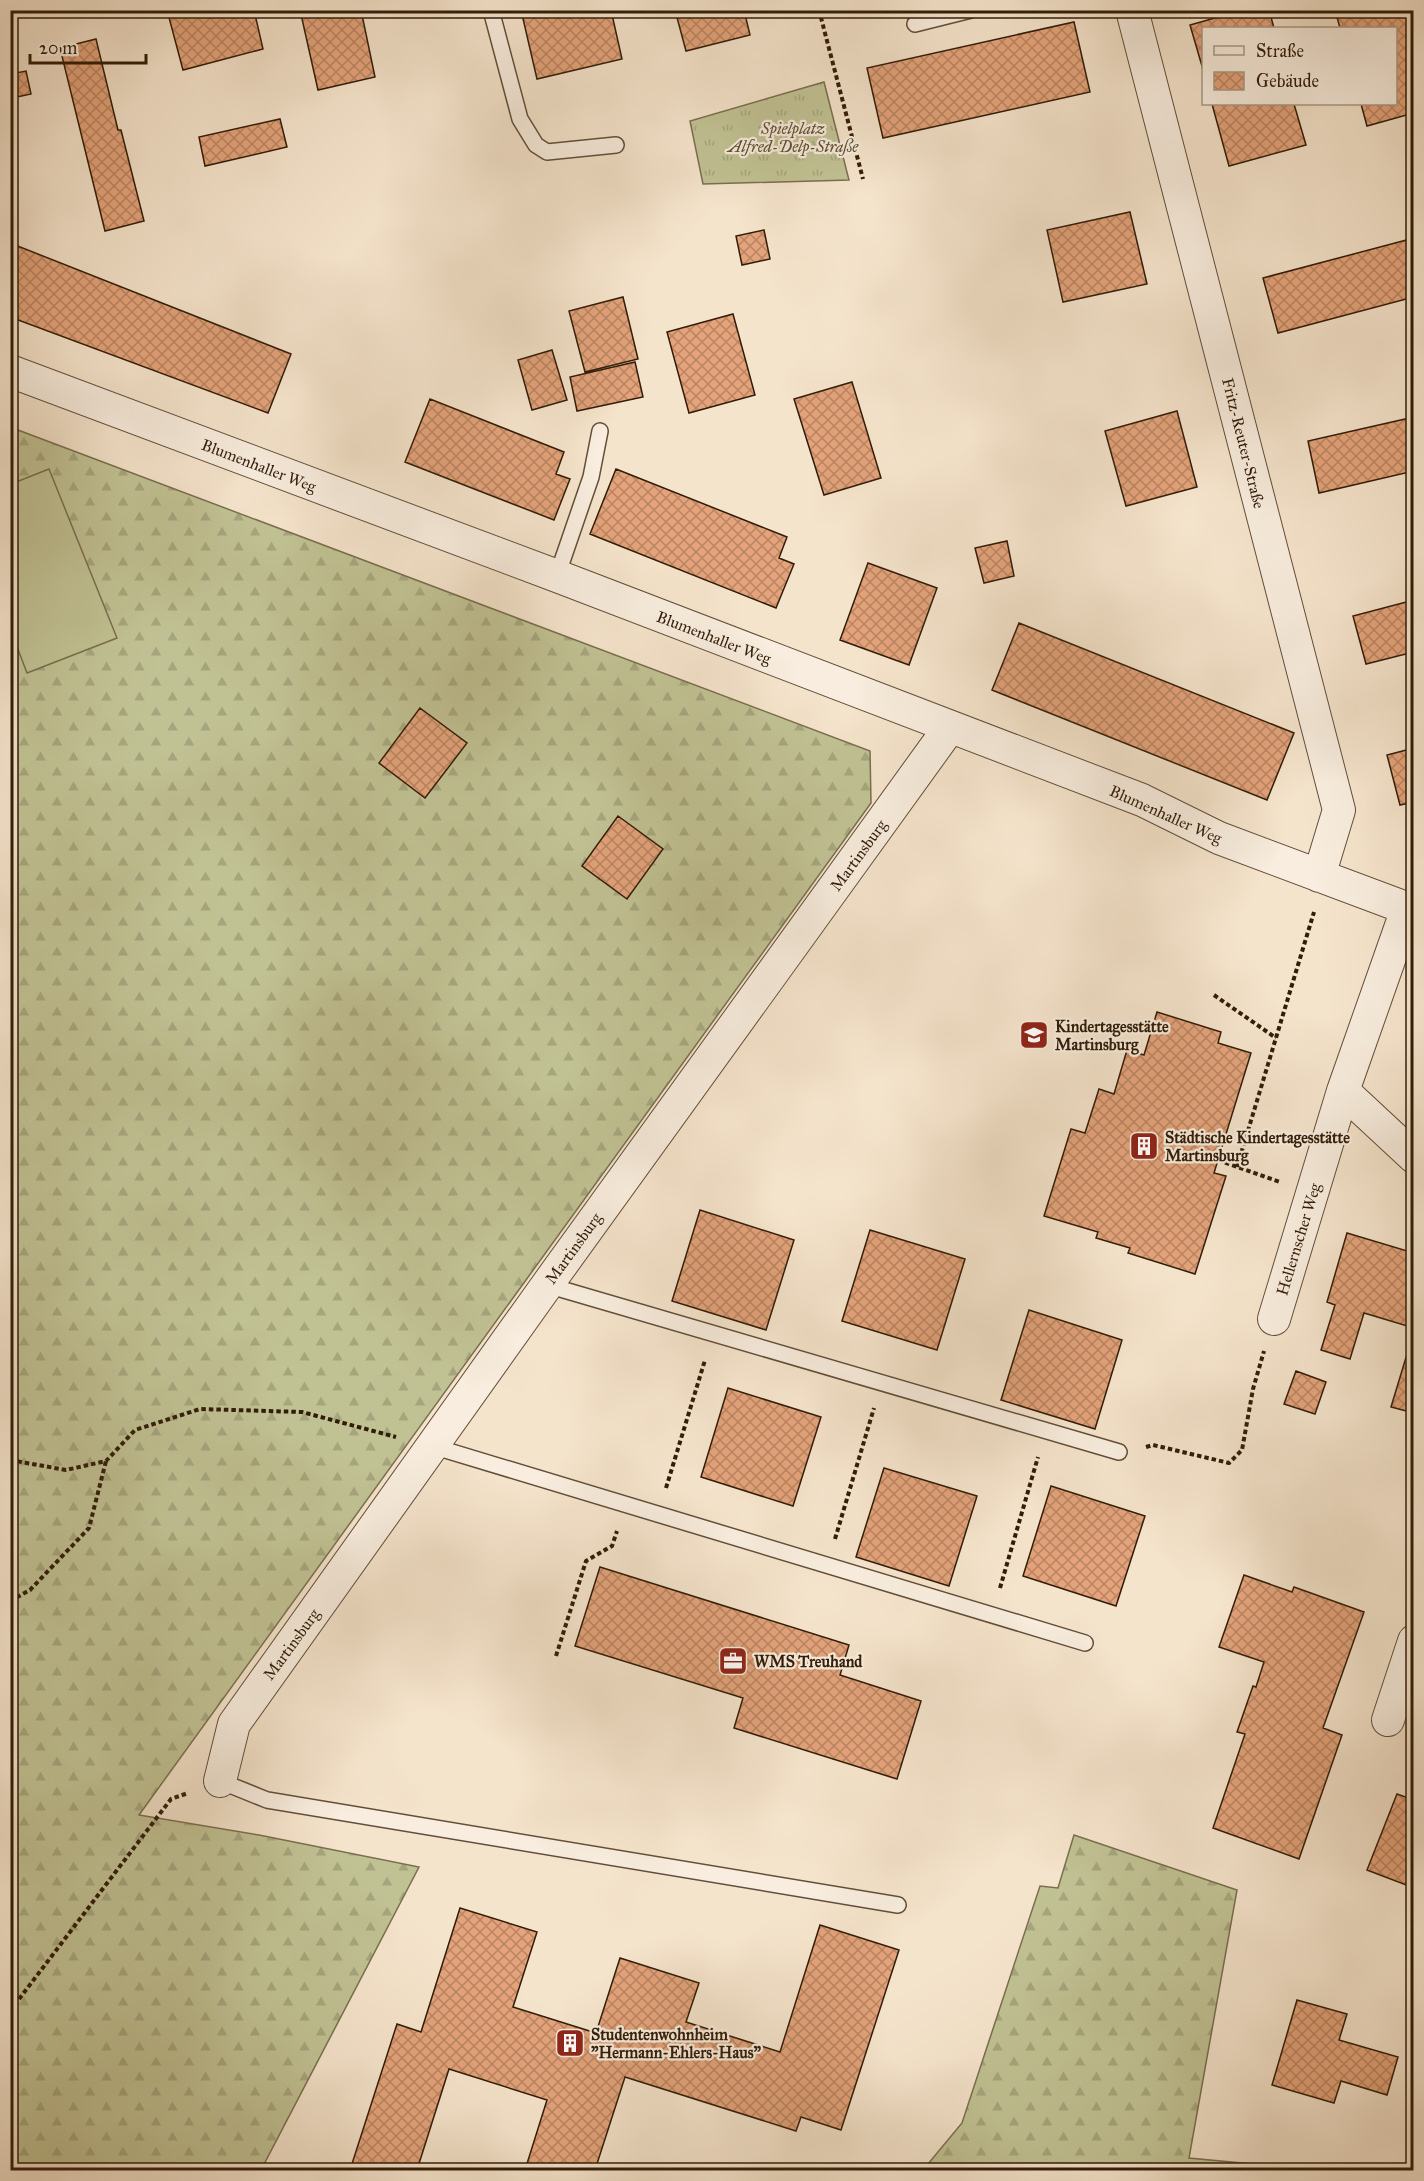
<svg xmlns="http://www.w3.org/2000/svg" width="1424" height="2181" font-family="'IM FELL Great Primer',serif">
	<style>
		.grass { fill: url(#grass-tufts); stroke: #796f4e; stroke-width: 1.5 }
		.forest { fill: url(#forest-firs); stroke: #796f4e; stroke-width: 1.5 }
		.pitch { fill: #c1c294; stroke: #796f4e; stroke-width: 1.5 }
		.building { fill: url(#building-cross-hatch); stroke: #311c08; stroke-width: 1.5 }
		.lines { fill: none; stroke-linecap: round; stroke-linejoin: round }
		.lane-casing { stroke: #624e39; stroke-width: 18 }
		.street-casing { stroke: #624e39; stroke-width: 34 }
		.path { stroke: #311c08; stroke-width: 4; stroke-dasharray: 4.5 3; stroke-linecap: butt }
		.lane { stroke: #f8edde; stroke-width: 15 }
		.street { stroke: #f8edde; stroke-width: 32 }
		.labels { text-anchor: middle; stroke-width: 4.5; stroke-linejoin: round; paint-order: stroke }
		.park-label { font-size: 16px; font-style: italic; fill: #5c4e32; stroke: #f8edde }
		.street-label { font-size: 16px; fill: #311c08; stroke: #f8edde }
		.poi-label { font-size: 16px; font-weight: bold; fill: #311c08; stroke: #f8edde; text-anchor: start }
	</style>
	<defs>
		<pattern id="grass-tufts" width="24" height="20" patternUnits="userSpaceOnUse" patternTransform="scale(1.5)"><rect width="24" height="20" fill="#c1c294"/><path d="M3 7l-1-3M5 7V3M7 7l1-3M15 17l-1-3M17 17v-4M19 17l1-3" fill="none" stroke="#a6a67e"/></pattern>
		<pattern id="forest-firs" width="22" height="20" patternUnits="userSpaceOnUse" patternTransform="scale(1.5)"><rect width="22" height="20" fill="#c1c294"/><path d="M5 1l3.5 6h-7zM16 11l3.5 6h-7z" fill="#a6a67e"/></pattern>
		<pattern id="building-cross-hatch" width="8" height="8" patternUnits="userSpaceOnUse" patternTransform="scale(1.5)"><rect width="8" height="8" fill="#e4a37a"/><path d="M0 0l8 8M0 8l8-8" fill="none" stroke="#b98462"/></pattern>
	</defs>
	<rect width="100%" height="100%" fill="#f5e4cc"/>
	<filter id="stains"><feTurbulence type="fractalNoise" baseFrequency=".00333" numOctaves="4"/><feColorMatrix values="0 0 0 0 .2 0 0 0 0 .09 0 0 0 0 .02 0 0 0 .5 -.17"/></filter>
	<radialGradient id="worn" r=".72"><stop offset=".6" stop-color="#630" stop-opacity="0"/><stop offset="1" stop-color="#630" stop-opacity=".3"/></radialGradient>
	<!-- grass -->
	<path class="grass" d="M824,82L849,180L703,184L690,121Z"/>
	<!-- forest -->
	<path class="forest" d="M10,427L870,751L871,803L139,1815L259,1835L419,1867L261,2170H11Z
		M1074,1835L1237,1890L1189,2158L1316,2170H923L962,2123L1040,1886L1058,1888Z"/>
	<!-- pitch -->
	<path class="pitch" d="M49,469L117,638L27,673L11,631V484Z"/>
	<!-- building -->
	<path class="building" d="M167,10H254L263,49L183,70Z
		M300,10H361L375,77L318,90Z
		M521,10H611L622,59L537,79Z
		M675,10H744L750,35L686,51Z
		M1243,10H1269L1274,28H1204V73L1190,25Z
		M1335,10H1414V113L1367,126L1361,104H1396V28H1340Z
		M1074,22L1090,92L883,138L867,68Z
		M96,39L118,130H121L144,221L105,231L60,48Z
		M26,71L31,94L12,98L10,74Z
		M1212,104H1294L1306,145L1229,166Z
		M280,119L287,147L205,166L199,137Z
		M1130,212L1147,284L1063,302L1047,230Z
		M764,230L770,259L742,265L736,236Z
		M1414,238V297L1278,333L1263,278Z
		M10,243L291,354L268,413L10,317Z
		M623,297L638,359L585,372L569,311Z
		M733,314L755,395L689,413L667,332Z
		M552,350L567,400L532,410L518,360Z
		M635,362L643,397L577,411L570,377Z
		M852,382L881,478L824,495L794,399Z
		M430,399L564,452L556,474L570,479L554,520L405,462Z
		M1177,411L1197,487L1126,506L1105,431Z
		M1414,417V471L1319,493L1308,441Z
		M616,469L787,537L779,558L794,564L776,608L590,534Z
		M1007,541L1014,576L984,583L975,548Z
		M868,563L937,588L909,665L840,640Z
		M1414,600V652L1366,664L1353,616Z
		M1019,623L1294,733L1267,800L992,690Z
		M420,708L467,743L425,798L379,763Z
		M1414,748V802L1400,805L1387,755Z
		M618,816L663,849L627,899L582,866Z
		M1157,1012L1221,1032L1218,1043L1251,1053L1214,1173L1226,1176L1195,1274L1128,1253L1130,1248L1096,1238L1098,1232L1044,1216L1071,1129L1085,1133L1099,1089L1114,1094L1127,1050L1144,1055Z
		M700,1210L794,1240L766,1330L672,1301Z
		M870,1230L965,1259L937,1350L842,1321Z
		M1347,1233L1414,1253V1328L1364,1313L1350,1359L1321,1350L1335,1305L1327,1302Z
		M1029,1310L1122,1340L1095,1429L1001,1400Z
		M1414,1331V1413L1391,1407Z
		M1296,1371L1326,1382L1315,1414L1284,1404Z
		M728,1388L821,1417L793,1506L701,1477Z
		M884,1468L977,1496L949,1586L856,1557Z
		M1051,1486L1145,1516L1116,1606L1023,1576Z
		M600,1567L849,1645L840,1675L921,1701L897,1779L734,1728L743,1698L575,1646Z
		M1244,1575L1292,1592L1294,1587L1364,1612L1323,1728L1342,1735L1299,1859L1213,1828L1245,1734L1237,1732L1253,1686L1256,1687L1264,1662L1219,1647Z
		M1397,1794L1414,1800V1888L1367,1870Z
		M460,1908L537,1932L513,2007L596,2033L620,1958L699,1983L686,2022L780,2052L820,1925L899,1950L841,2130L801,2117L796,2131L625,2077L595,2170H525L547,2100L449,2069L417,2170H350L397,2024L421,2032Z
		M1297,2000L1347,2014L1339,2040L1398,2057L1387,2095L1341,2081L1334,2103L1272,2085Z"/>
	<g class="lines">
		<!-- lane casing -->
		<g class="lane-casing">
			<path id="lane" d="M491,10L520,119L536,145L547,152L616,145
				M915,24L971,10
				M557,576L591,477L600,431
				M547,1285L1119,1452
				M432,1446L1085,1643
				M220,1781L267,1800L898,1905"/>
		</g>
		<!-- street casing -->
		<g class="street-casing">
			<path id="street" d="M1132,10L1339,810L1319,876
				M10,371L557,576L1142,800L1219,838L1414,911
				M1343,1091L1414,1157
				M1274,1319L1343,1091L1407,909
				M1388,1720L1414,1641
				M220,1781L234,1724L547,1285L950,727"/>
		</g>
		<!-- path -->
		<path class="path" d="M819,10L863,179
			M1214,995L1276,1038
			M1218,1160L1280,1182
			M1237,1167L1314,912
			M1146,1447L1153,1445L1229,1463L1242,1450L1253,1389L1264,1351
			M10,1460L66,1470L106,1461L135,1430L200,1409L302,1412L396,1437
			M666,1488L705,1360
			M835,1539L874,1408
			M1000,1588L1038,1457
			M10,1601L30,1590L89,1528L106,1461
			M556,1656L586,1561L612,1546L617,1531
			M10,2011L171,1799L188,1793"/>
		<!-- lane -->
		<use href="#lane" class="lane"/>
		<!-- street -->
		<use href="#street" class="street"/>
	</g>
	<!-- icons -->
	<defs>
		<g id="school-square" transform="scale(1.5)"><rect x="-9" y="-9" width="18" height="18" rx="4" fill="#8f2418" stroke="#f8edde"/><path d="M0-5L7-2L0 1L-7-2ZM-4 1L0 2.5L4 1V4Q0 6-4 4Z" fill="#fff"/></g>
		<g id="building-square" transform="scale(1.5)"><rect x="-9" y="-9" width="18" height="18" rx="4" fill="#8f2418" stroke="#f8edde"/><path d="M-4-6H4V6H1V3H-1V6H-4ZM-2.5-4.3h1.7v1.8h-1.7ZM.8-4.3h1.7v1.8H.8ZM-2.5-1h1.7V.8h-1.7ZM.8-1h1.7V.8H.8Z" fill="#fff"/></g>
		<g id="office-square" transform="scale(1.5)"><rect x="-9" y="-9" width="18" height="18" rx="4" fill="#8f2418" stroke="#f8edde"/><path d="M-6-3h4V-5.5h4V-3h4V5H-6ZM-1-4.5V-3h2v-1.5ZM-6 0V1H6V0Z" fill="#fff"/></g>
	</defs>
	<g fill-rule="evenodd">
		<use href="#school-square" x="1034" y="1035"/>
		<use href="#building-square" x="1144" y="1146"/>
		<use href="#office-square" x="733" y="1661"/>
		<use href="#building-square" x="570" y="2043"/>
	</g>
	<g class="labels">
		<!-- park labels -->
		<g class="park-label">
			<text x="793" y="134">Spielplatz<tspan x="793" dy="18">Alfred-Delp-Straße</tspan></text>
		</g>
		<!-- street labels -->
		<g class="street-label">
			<text transform="translate(1244 443) rotate(76)" y="6">Fritz-Reuter-Straße</text>
			<text transform="translate(259 465) rotate(21)" y="6">Blumenhaller Weg</text>
			<text transform="translate(714 637) rotate(21)" y="6">Blumenhaller Weg</text>
			<text transform="translate(1166 814) rotate(24)" y="6">Blumenhaller Weg</text>
			<text transform="translate(858 855) rotate(-54)" y="6">Martinsburg</text>
			<text transform="translate(1298 1239) rotate(-73)" y="6">Hellernscher Weg</text>
			<text transform="translate(573 1248) rotate(-54)" y="6">Martinsburg</text>
			<text transform="translate(291 1644) rotate(-54)" y="6">Martinsburg</text>
		</g>
		<!-- poi labels -->
		<g class="poi-label">
			<text x="1055" y="1032">Kindertagesstätte<tspan x="1055" dy="18">Martinsburg</tspan></text>
			<text x="1165" y="1143">Städtische Kindertagesstätte<tspan x="1165" dy="18">Martinsburg</tspan></text>
			<text x="754" y="1667">WMS Treuhand</text>
			<text x="591" y="2040">Studentenwohnheim<tspan x="591" dy="18">"Hermann-Ehlers-Haus"</tspan></text>
		</g>
	</g>
	<!-- margin -->
	<rect width="1424" height="2181" fill="none" stroke="#f5e4cc" stroke-width="36"/>
	<rect x="12" y="12" width="1400" height="2157" fill="none" stroke="#311c08" stroke-width="3"/>
	<rect x="18" y="18" width="1388" height="2145" fill="none" stroke="#311c08" stroke-width="1.5"/>
	<!-- legend -->
	<rect x="1202" y="27" width="195" height="78" fill="#f8edde" stroke="#a89988" stroke-width="1.5"/>
	<rect x="1214" y="46" width="30" height="9" fill="#f8edde" stroke="#a89988" stroke-width="1.5"/>
	<text x="1256" y="57" font-size="18" fill="#311c08">Straße</text>
	<rect x="1214" y="72" width="30" height="18" fill="url(#building-cross-hatch)" stroke="#a89988" stroke-width="1.5"/>
	<text x="1256" y="87" font-size="18" fill="#311c08">Gebäude</text>
	<!-- scale -->
	<path d="M30 54v9h116v-9" fill="none" stroke="#311c08" stroke-width="3"/>
	<text x="39" y="54" font-size="18" fill="#311c08" stroke="#f8edde" stroke-width="4.5" paint-order="stroke">20 m</text>
	<rect width="100%" height="100%" filter="url(#stains)"/>
	<rect width="100%" height="100%" fill="url(#worn)"/>
</svg>
